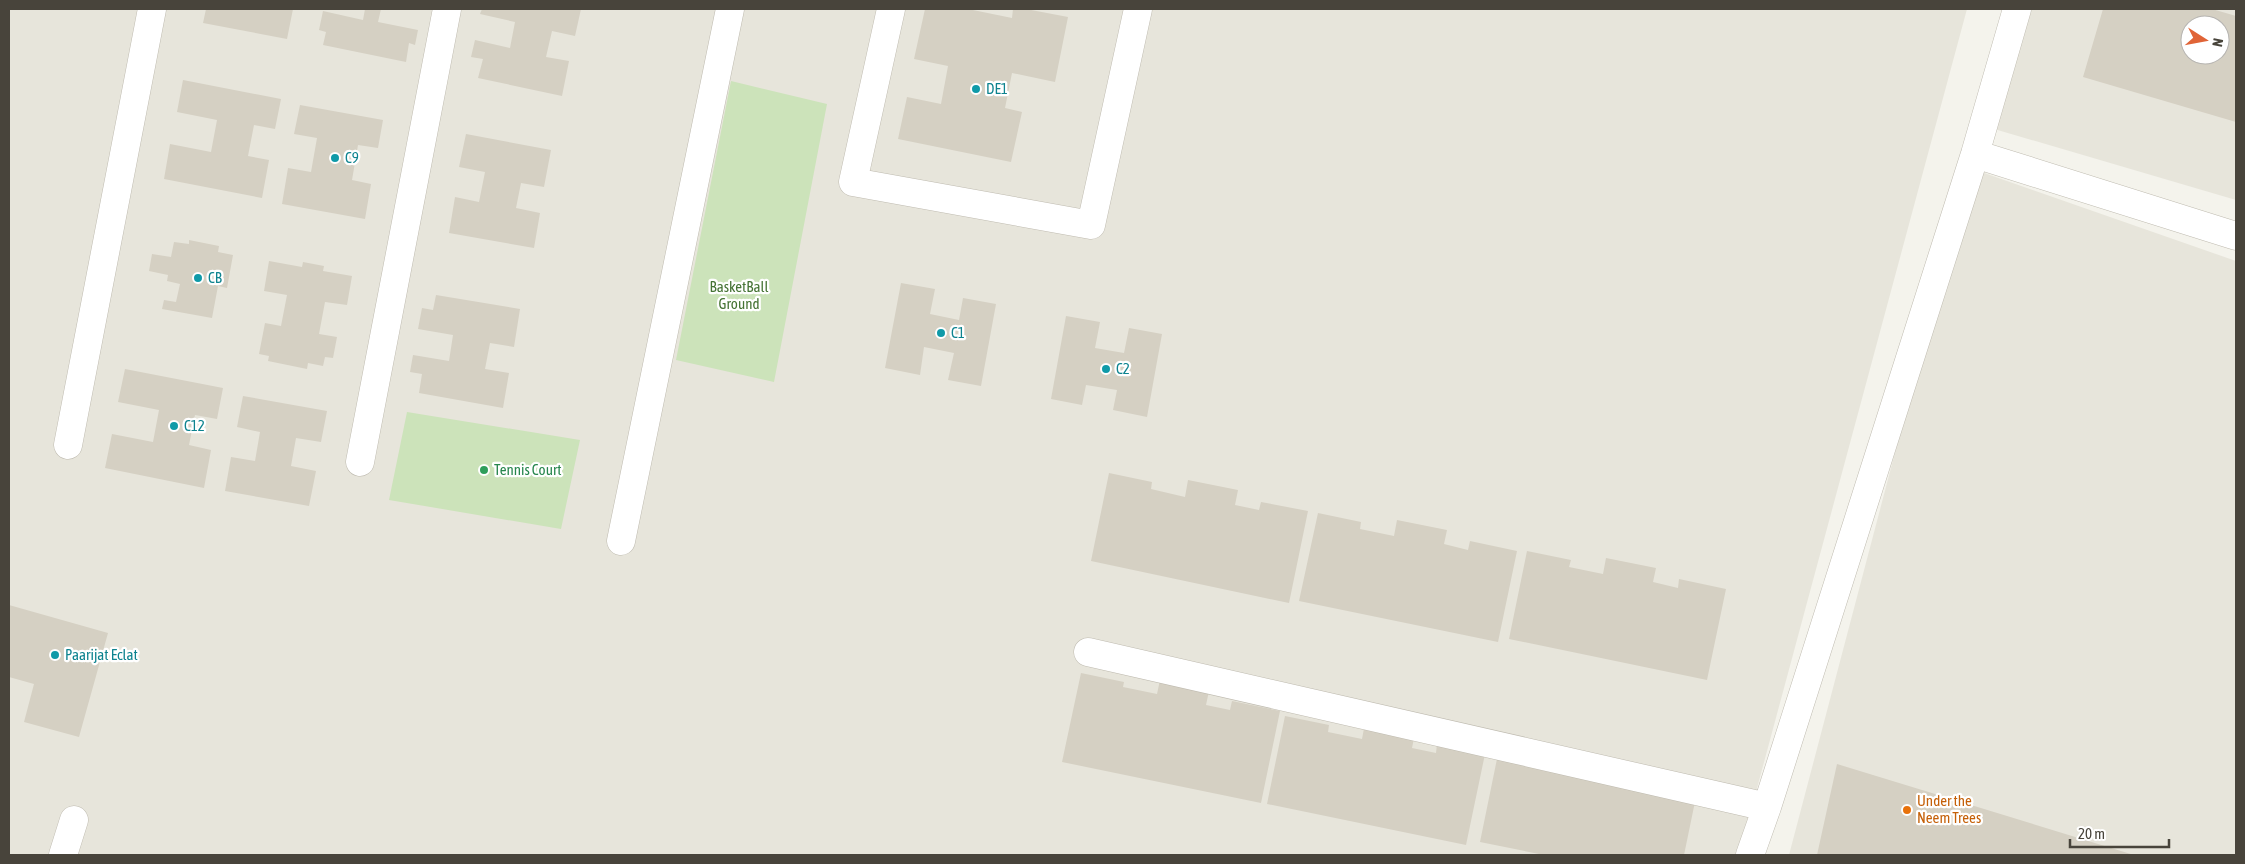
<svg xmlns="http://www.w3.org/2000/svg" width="2245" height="864" font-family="'Asap Condensed',sans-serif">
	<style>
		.residential { fill: #e7e5db; fill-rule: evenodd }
		.green { fill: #cce3ba }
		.building { fill: #d5d0c3; fill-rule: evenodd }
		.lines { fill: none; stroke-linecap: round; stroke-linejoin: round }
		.street-casing { stroke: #bfbbb0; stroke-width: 29 }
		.street { stroke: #fff; stroke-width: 28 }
		.culture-dot { fill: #0f9aa8; stroke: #fff; stroke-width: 2 }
		.leisure-dot { fill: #2e9e5b; stroke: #fff; stroke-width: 2 }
		.food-dot { fill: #e8710a; stroke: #fff; stroke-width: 2 }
		.labels { text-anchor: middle; stroke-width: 4.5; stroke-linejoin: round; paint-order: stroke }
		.culture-label { font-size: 15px; fill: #0d838f; stroke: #fff; text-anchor: start }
		.park-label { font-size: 15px; fill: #457334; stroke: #fff }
		.leisure-label { font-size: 15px; fill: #27864d; stroke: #fff; text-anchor: start }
		.food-label { font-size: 15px; fill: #c56008; stroke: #fff; text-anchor: start }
	</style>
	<rect width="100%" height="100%" fill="#f4f3ec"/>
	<!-- residential -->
	<path class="residential" d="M9,9H1967L1739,855H9Z
		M2009,9H2236V200L1984,126ZM2190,25H2220V55H2190Z
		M1970,168L2236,261V855H1789Z"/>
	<!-- green -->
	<path class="green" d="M731,81L827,104L774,382L676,360Z
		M407,412L580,440L561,529L389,500Z"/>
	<!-- building -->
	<path class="building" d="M206,9H293L287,39L203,23Z
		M365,9H381L378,22L418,30L415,45L409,43L406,62L323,45L326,32L319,30L323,11L363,20Z
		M482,9H581L575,36L552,31L546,57L569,61L562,96L478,78L483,59L471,57L475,40L510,48L515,22L480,14Z
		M925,9H968L1012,18L1013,9H1026L1068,17L1055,82L1012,73L1005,108L1022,112L1011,162L898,139L907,97L941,104L948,66L914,59Z
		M2103,9H2212L2236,16V122L2083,77ZM2190,25H2220V55H2190Z
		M183,80L281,99L275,129L254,125L248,156L269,160L262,198L164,179L170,144L211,152L217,120L177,112Z
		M300,105L383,120L378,148L358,145L352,180L371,184L365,219L282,204L288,168L311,172L317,138L294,134Z
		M466,134L551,150L544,187L521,183L516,208L540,213L534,248L449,233L455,197L479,202L485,172L459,167Z
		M189,240L219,246L218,252L233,255L227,288L218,286L212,318L162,309L164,300L176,302L180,284L167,281L168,275L149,271L152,254L171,257L174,242L189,244Z
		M269,261L302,267L303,262L324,266L323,271L352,276L347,305L325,302L319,334L337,337L333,358L325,357L323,366L308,363L307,369L268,361L269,356L259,354L265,323L281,326L287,295L264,291Z
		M901,283L935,289L930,314L959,320L963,298L996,304L981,386L948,380L954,353L924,347L920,375L885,368Z
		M436,295L520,309L514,347L490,343L485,369L509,373L503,408L419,393L422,374L410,372L413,355L449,361L453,335L418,329L422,308L433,310Z
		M1066,316L1100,322L1095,348L1124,353L1129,328L1162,334L1147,417L1113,410L1117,390L1086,385L1082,405L1051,399Z
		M125,369L223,388L217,419L195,415L189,445L211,450L204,488L105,468L112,434L153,442L159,410L118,402Z
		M243,396L327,411L321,442L296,438L291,466L316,471L309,506L225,491L231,457L255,461L260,432L237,427Z
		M1109,473L1152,482L1151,489L1185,497L1188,480L1238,490L1235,505L1259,510L1261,502L1308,511L1289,603L1091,561Z
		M1318,513L1361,522L1360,529L1394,536L1397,520L1447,530L1444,544L1468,550L1470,541L1517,551L1498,642L1299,601Z
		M1527,551L1571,560L1569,567L1603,574L1606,558L1656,568L1653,582L1678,588L1679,579L1726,589L1707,680L1509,639Z
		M9,605L108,633L79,737L24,722L34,684L9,677Z
		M1081,673L1124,682L1123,687L1157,694L1160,680L1209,691L1206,705L1230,710L1232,701L1280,711L1261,803L1062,762Z
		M1285,716L1329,725L1328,732L1362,739L1365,723L1415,733L1412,748L1436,753L1437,744L1485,754L1466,845L1267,804Z
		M1498,754L1542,763L1541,770L1574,777L1577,761L1697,792L1684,855H1544L1480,842Z
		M1837,764L2134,855H1817Z"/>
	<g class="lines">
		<!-- street casing -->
		<g class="street-casing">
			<path id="street" d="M891,9L853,182L1091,225L1138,9
				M1975,154L2236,236
				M68,445L152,9
				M360,462L447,9
				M621,541L730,9
				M1088,652L1767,807
				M63,855L74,820
				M1750,855L1767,807L1975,154L2017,9"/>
		</g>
		<!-- street -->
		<use href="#street" class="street"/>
	</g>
	<!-- markers -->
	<g class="culture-dot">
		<circle cx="976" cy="89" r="5"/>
		<circle cx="335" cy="158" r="5"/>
		<circle cx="198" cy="278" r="5"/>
		<circle cx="941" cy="333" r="5"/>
		<circle cx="1106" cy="369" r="5"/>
		<circle cx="174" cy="426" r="5"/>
		<circle cx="55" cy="655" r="5"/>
	</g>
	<circle class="leisure-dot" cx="484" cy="470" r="5"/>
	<circle class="food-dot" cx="1907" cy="810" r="5"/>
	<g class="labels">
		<!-- culture labels -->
		<g class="culture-label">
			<text x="986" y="94">DE1</text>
			<text x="345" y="163">C9</text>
			<text x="208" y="283">CB</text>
			<text x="951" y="338">C1</text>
			<text x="1116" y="374">C2</text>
			<text x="184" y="431">C12</text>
			<text x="65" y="660">Paarijat Eclat</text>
		</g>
		<!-- park labels -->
		<g class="park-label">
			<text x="739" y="292">BasketBall<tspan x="739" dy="17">Ground</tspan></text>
		</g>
		<!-- leisure labels -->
		<g class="leisure-label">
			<text x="494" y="475">Tennis Court</text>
		</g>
		<!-- food labels -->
		<g class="food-label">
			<text x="1917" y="806">Under the<tspan x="1917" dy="17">Neem Trees</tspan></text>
		</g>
	</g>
	<!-- border -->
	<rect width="2245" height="864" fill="none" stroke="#48443b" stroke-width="20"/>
	<!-- north arrow -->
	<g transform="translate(2205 40) rotate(101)"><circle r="24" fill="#ffffff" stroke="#b6b4b1"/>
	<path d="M0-4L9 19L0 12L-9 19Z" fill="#e06437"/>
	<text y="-8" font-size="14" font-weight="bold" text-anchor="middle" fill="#48443b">N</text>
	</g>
	<!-- scale -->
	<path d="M2070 839v8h99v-8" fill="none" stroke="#48443b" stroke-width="2.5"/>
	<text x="2078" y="839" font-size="15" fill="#48443b" stroke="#ffffff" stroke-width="4" paint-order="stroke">20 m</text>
</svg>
